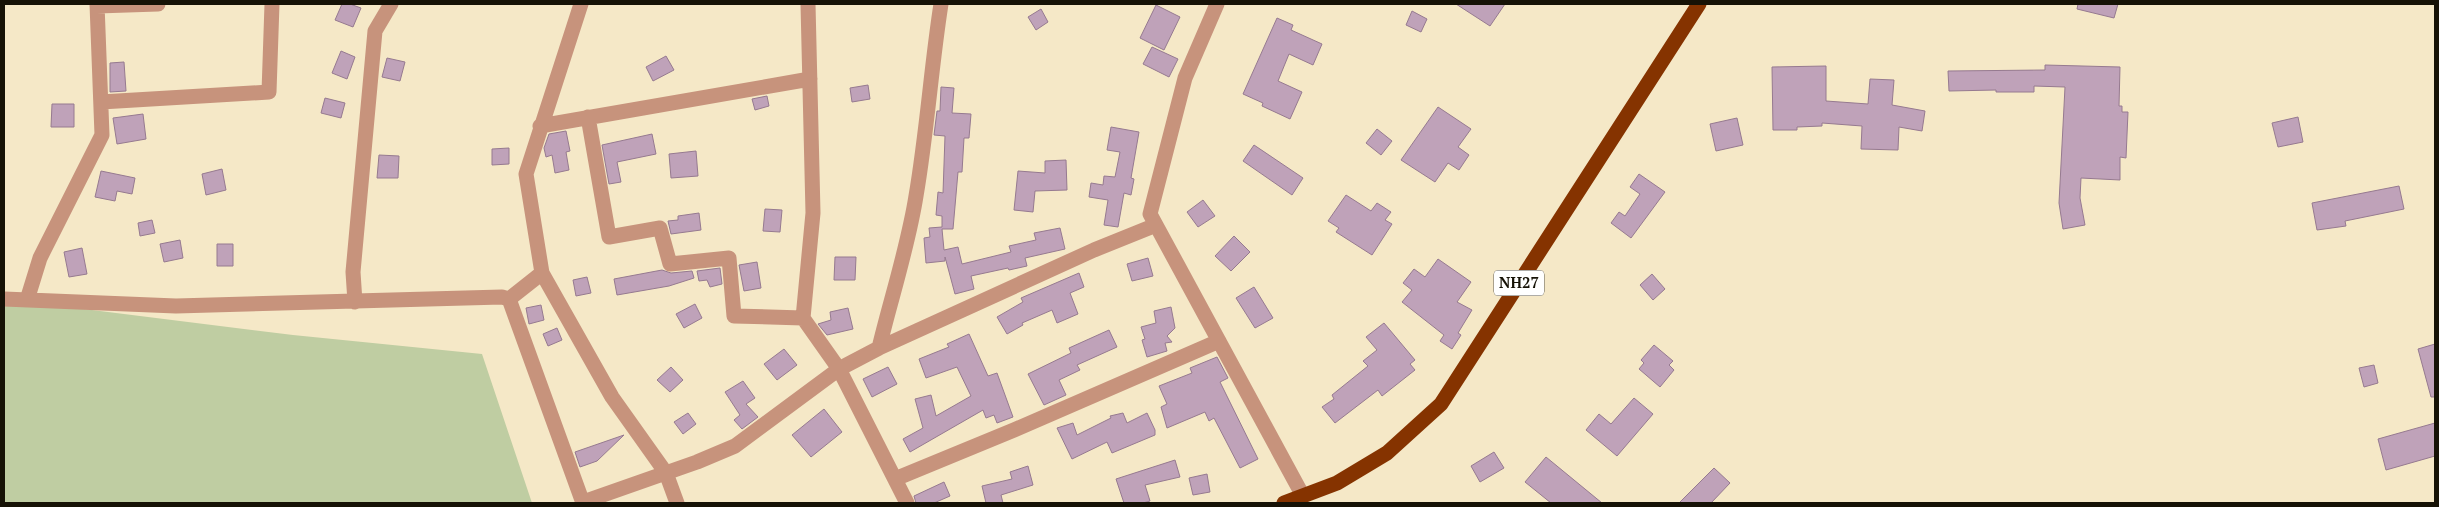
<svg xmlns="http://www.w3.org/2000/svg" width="2439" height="507" font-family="'PT Serif',serif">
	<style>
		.green { fill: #bfcda2 }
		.building { fill: #bfa2b9; stroke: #967a90 }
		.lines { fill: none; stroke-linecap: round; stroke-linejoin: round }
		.minor { stroke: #c7937c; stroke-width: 15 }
		.highway { stroke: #853300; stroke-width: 15 }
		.labels { text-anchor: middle; stroke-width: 5; stroke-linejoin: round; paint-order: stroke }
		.shield { fill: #fff; stroke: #5c5951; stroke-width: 1 }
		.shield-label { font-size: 15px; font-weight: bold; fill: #161206 }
	</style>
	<rect width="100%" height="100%" fill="#f5e8c7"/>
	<!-- green -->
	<path class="green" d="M4,299L293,335L482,354L532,503H4Z"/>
	<!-- building -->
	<path class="building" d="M342,4H350L361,8L353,27L335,20Z
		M1456,4H1505L1490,26Z
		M2078,4H2118L2114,18L2077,9Z
		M1156,5L1180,17L1164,50L1140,38Z
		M1041,9L1048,22L1036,30L1028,17Z
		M1412,11L1427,19L1421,32L1406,25Z
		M1277,18L1293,25L1291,30L1322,44L1313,65L1289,54L1278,81L1302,92L1290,119L1262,106L1263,103L1243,94Z
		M1152,47L1178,59L1169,77L1143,64Z
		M341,51L355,57L347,79L332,73Z
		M666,56L674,70L653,81L646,67Z
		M387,58L405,62L400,81L382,77Z
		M124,62L126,91L110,92V63Z
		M2045,65L2120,67L2119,106H2122V112H2128L2126,158L2120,157V180L2081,178L2080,198L2085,225L2063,229L2059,203L2065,87L2034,86V92H1996V90L1949,91L1948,71L2045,70Z
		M1826,66V101L1868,104L1870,79L1894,80L1892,105L1925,111L1922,131L1899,127L1898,150L1861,149L1862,126L1822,123V126L1797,127V130H1773L1772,67Z
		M868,85L870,99L852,102L850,88Z
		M941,87L954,88L952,113L971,114L969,138H964L962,172H958L953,229H942L944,250L958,247L962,264L1011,252L1009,246L1036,240L1034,233L1060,228L1065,249L1025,258L1027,266L1009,270L1008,268L971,276L974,289L955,294L945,257V261L926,263L924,238L930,237L929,228L942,227V216L936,215L938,192L943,193L945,136L934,135L937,111H940Z
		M767,96L769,106L755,110L752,99Z
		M325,98L345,103L341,118L321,113Z
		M52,104H74V127H51Z
		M1438,107L1471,129L1458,147L1469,155L1459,170L1448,163L1435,182L1401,160Z
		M143,114L146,139L117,144L113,118Z
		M2298,117L2303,142L2278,147L2272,123Z
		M1737,118L1743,145L1716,151L1710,124Z
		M1111,127L1139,132L1131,178L1134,179L1131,195L1124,193L1118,227L1104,225L1108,200L1089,197L1091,183L1103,185L1104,176L1115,177L1120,152L1107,150Z
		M1377,129L1392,141L1381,155L1366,143Z
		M566,131L570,151L566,152L569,170L555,173L552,155L546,157L544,148L549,134Z
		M652,134L656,154L617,162L621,182L609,184L602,145Z
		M1254,145L1303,178L1292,195L1243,161Z
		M509,148V164L492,165V149Z
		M696,151L698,176L671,178L669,154Z
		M379,155L399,156L398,178H377Z
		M1066,160L1067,190L1035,191L1033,212L1014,210L1018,171L1045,173V161Z
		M222,169L226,190L206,195L202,174Z
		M101,171L135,178L132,194L117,191L115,201L95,197Z
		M1639,174L1665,192L1631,238L1611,223L1619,212L1625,216L1640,194L1630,187Z
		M2399,186L2404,209L2345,221L2346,226L2317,230L2312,203Z
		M1346,195L1371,211L1377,203L1391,212L1385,220L1392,224L1372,255L1336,232L1339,228L1328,221Z
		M1203,200L1215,216L1198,227L1187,212Z
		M765,209L782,210L780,232L763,231Z
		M699,213L701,230L671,234L668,221L678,220V216Z
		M152,220L155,233L140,236L138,223Z
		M1234,236L1250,252L1231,271L1215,256Z
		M180,240L183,258L164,262L160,244Z
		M217,244H233V266H217Z
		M82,248L87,274L69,277L64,252Z
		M835,257H856L855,280H834Z
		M1148,258L1153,276L1132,281L1127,264Z
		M1438,259L1471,282L1457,302L1472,310L1458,333L1461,335L1452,349L1440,341L1444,335L1402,302L1412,290L1403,283L1414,269L1425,277Z
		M757,262L761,288L744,291L739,265Z
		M720,268L722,284L710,287L707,280L699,281L697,271Z
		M662,270L671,273L692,271L694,278L669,286L617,295L614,279Z
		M1079,273L1084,287L1070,293L1078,314L1057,323L1052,310L1022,323L1023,325L1007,334L997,317L1023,302L1021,298Z
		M1652,274L1665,289L1653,300L1640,285Z
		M587,277L591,293L576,296L573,280Z
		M1254,287L1273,318L1255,328L1236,298Z
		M695,304L702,318L684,328L676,314Z
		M541,305L544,320L529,324L526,308Z
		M1171,307L1175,328L1167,336L1172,342L1165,343L1167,351L1147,357L1142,340L1145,339L1141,327L1156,323L1154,311Z
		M848,308L853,329L827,335L818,324L831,320L830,312Z
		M1384,323L1415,360L1410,364L1415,370L1382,396L1378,390L1335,423L1322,407L1334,399L1332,395L1368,366L1363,361L1377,350L1366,337Z
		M557,328L562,340L548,346L543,334Z
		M1109,330L1117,347L1077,365L1080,370L1059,380L1066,395L1044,405L1028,374L1071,353L1069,348Z
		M969,334L988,376L997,373L1013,417L997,423L994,415L986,418L983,410L910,452L903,439L923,428L915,399L931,395L936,416L971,396L957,367L926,378L919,359L949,347L947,344Z
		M2435,344V397H2431L2418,349Z
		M1654,345L1673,361L1669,365L1674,370L1660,387L1639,369L1644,363L1641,360Z
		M784,349L797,365L777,380L764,364Z
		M1217,357L1228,378L1220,382L1258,459L1240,468L1214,418L1209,421L1205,412L1167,428L1161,407L1167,404L1159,386L1192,373L1190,368Z
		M2374,365L2378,383L2364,387L2359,368Z
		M671,367L683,380L670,392L657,380Z
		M888,367L897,384L872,397L863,379Z
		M743,381L755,398L746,404L758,417L742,429L734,420L740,415L725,392Z
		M1634,398L1653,414L1617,456L1586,430L1599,414L1611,424Z
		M824,409L842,432L811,457L792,435Z
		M688,413L696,424L683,434L674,422Z
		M1123,413L1127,423L1147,413L1155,430V435L1112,453L1107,442L1072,459L1057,428L1073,423L1077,435L1111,418L1110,416Z
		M2435,423V456L2386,470L2378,439Z
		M624,435L597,461L580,467L575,452Z
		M1494,452L1504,468L1480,482L1471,466Z
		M1546,457L1602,503H1551L1525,482Z
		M1175,460L1180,477L1145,485L1150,501L1143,503H1124L1116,479Z
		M1028,466L1033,485L1001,495L1003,503H986L982,486L1012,479L1010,472Z
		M1714,468L1730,483L1711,503H1679Z
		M1207,474L1210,492L1193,495L1189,478Z
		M944,482L950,496L934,503H916L914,496Z"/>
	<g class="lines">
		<!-- minor -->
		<path class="minor" d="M808,4L813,213L803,318L839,369L879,348L1094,250L1156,225
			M1217,4L1185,78L1150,214L1303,496
			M97,6L158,4
			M101,102L269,92L272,4
			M588,117L609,237L660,228L670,264L729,258L734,316L803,318
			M540,126L810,79
			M542,273L612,397L666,473L677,503
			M4,299L176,306L502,297L509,299
			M509,299L542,273L526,174L581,4
			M509,299L583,503
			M27,300L40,258L102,135L97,4
			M355,302L353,272L375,31L391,4
			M879,348C891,298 908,247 916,196C927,132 931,68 941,4
			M895,479L1014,430L1219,341
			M583,502L697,462L735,446L839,369L907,503"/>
		<!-- highway -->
		<path class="highway" d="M1284,503L1337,483L1387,453L1441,404L1699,4"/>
	</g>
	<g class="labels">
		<!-- shield labels -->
		<rect class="shield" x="1494" y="270.5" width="50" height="25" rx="4"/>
		<g class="shield-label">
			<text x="1519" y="288">NH27</text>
		</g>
	</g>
	<!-- border -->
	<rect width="2439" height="507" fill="none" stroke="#161206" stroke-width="10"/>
</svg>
